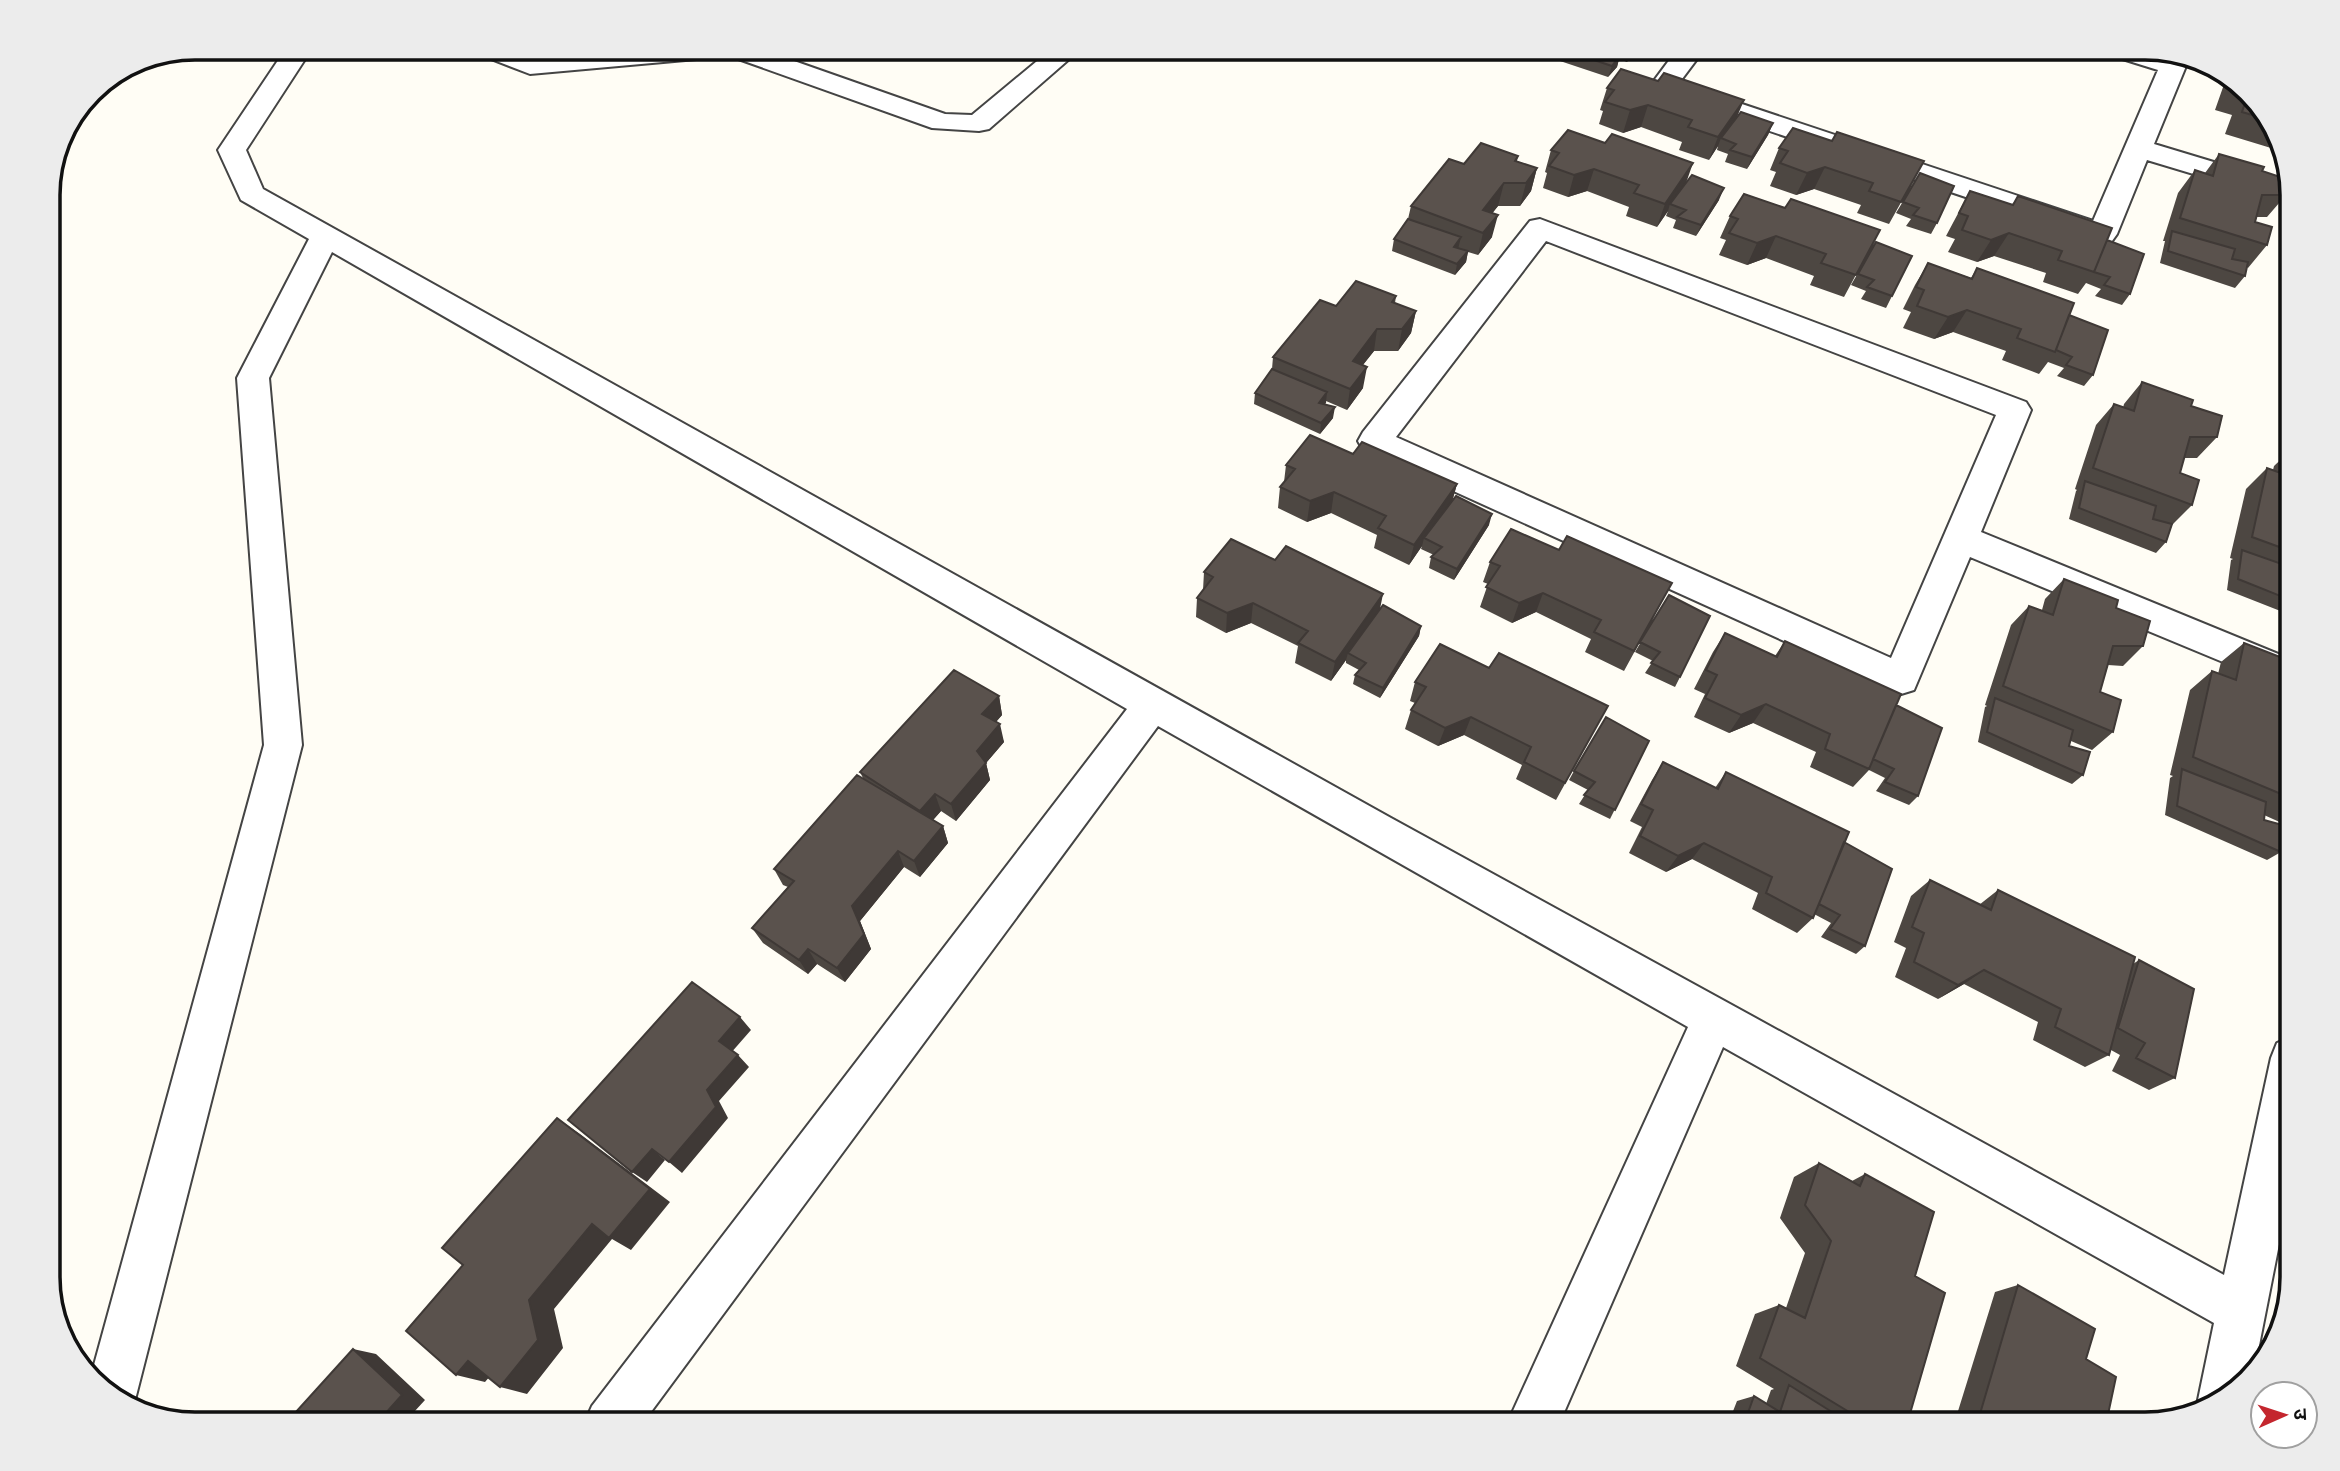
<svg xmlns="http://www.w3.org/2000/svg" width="2340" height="1471" font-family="Georgia,'Noto Sans Devanagari',serif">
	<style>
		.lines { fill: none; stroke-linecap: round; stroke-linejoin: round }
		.street-casing { stroke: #444; stroke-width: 4 }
		.street { fill: #fff; fill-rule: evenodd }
		.wall { fill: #4d4742 }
		.shaded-wall { fill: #3f3936 }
		.building { fill: #5a524d; stroke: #3f3936; stroke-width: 2 }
		.rim { fill: none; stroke: #111; stroke-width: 3.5 }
	</style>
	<rect width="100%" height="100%" fill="#fffdf5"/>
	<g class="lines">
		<!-- street casing -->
		<g class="street-casing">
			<path id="street" d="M287,47H313L246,150L263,189L1391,818L2224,1275L2271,1058L2277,1043L2293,1036V1173L2254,1371L2219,1404L2201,1409L2198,1400L2214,1323L1723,1047L1559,1424H1507L1688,1027L1158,726L642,1424H584L592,1406L1127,709L332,252L269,378L302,745L136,1396L133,1405L113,1399L91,1376L264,745L237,378L309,239L241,200L218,150Z
				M469,47H506L533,58L657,47H762L760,49L945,114L972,115L1054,47H1083L989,129L979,131L932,128L730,56L530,74L473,52Z
				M1679,47H1706L1679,83L2093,221L2158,70L2100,52L2096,47H2137L2182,60L2186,66L2154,144L2290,185L2293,204L2147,160L2117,234L2112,241L2102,243L1654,92L1650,86Z
				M1540,219L2026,402L2031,410L1981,532L2293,660V691L1970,557L1914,690L1901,694L1363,450L1358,441L1363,432L1530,221ZM1546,241L1996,415L1891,658L1396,437Z"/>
		</g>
		<!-- street -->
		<use href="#street" class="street"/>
	</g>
	<!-- wall -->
	<path class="wall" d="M1554,47H1637L1627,62L1619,59L1617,67L1608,77L1551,58Z
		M2228,73L2273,121L2280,146L2274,144L2271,148L2225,134L2232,115L2215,110Z
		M1607,88L1737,118L1773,123L1768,135L1747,169L1725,162L1728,154L1717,150L1718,146L1709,160L1679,150L1682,142L1641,127L1623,133L1599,124L1603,111L1600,110Z
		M1832,141L1924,161L1889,224L1857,213L1861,205L1814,189L1796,195L1770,186L1776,172L1770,170L1779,148Z
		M1551,150L1686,184L1719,200L1696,236L1673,228L1676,220L1666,216L1668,211L1657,227L1626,216L1629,207L1587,191L1568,197L1543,188L1547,173L1545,172Z
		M2219,154L2262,171L2286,195L2267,217H2257L2255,222L2267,245L2248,268L2247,267L2245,276L2235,288L2160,263L2165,241H2163L2178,193L2195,170L2205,173Z
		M1518,156L1517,161L1537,168L1531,191L1520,206H1498L1492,213V237L1478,255L1468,252L1466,262L1455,275L1392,251L1394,239L1408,219L1411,206L1464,164Z
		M1920,173L1937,223L1931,234L1906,226L1911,219L1896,213Z
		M1970,191L2012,205L2018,196L2107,240L2130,294L2122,305L2095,296L2101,289L2086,283L2078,294L2043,282L2046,273L1994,256L1977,262L1948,252L1955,239L1946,236Z
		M1785,208L1880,230L1844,297L1810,285L1814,276L1766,258L1747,265L1719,255L1726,240L1720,238L1730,216Z
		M1876,242L1892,296L1886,308L1861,299L1866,291L1851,285Z
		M1928,263L1971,278L1977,268L2069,315L2093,375L2084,386L2057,376L2064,368L2048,362L2039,374L2002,360L2006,351L1953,332L1934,339L1903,328L1911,312L1903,309L1915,285Z
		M1396,296L1395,303L1416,311L1411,333L1398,351H1374L1363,365V388L1347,410L1326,401L1324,404L1333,418L1320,434L1254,404L1255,393L1272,369L1273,357L1336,306Z
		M2142,382L2191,406L2217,437L2197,458H2184L2180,473L2192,505L2172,525L2166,542L2156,553L2069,519L2076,491L2077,490L2075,489L2096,425L2114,404L2123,408L2124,404Z
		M2293,448V616L2227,590L2231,560L2233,559L2230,558L2246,489L2267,468L2273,470L2274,466Z
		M1353,454L1457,484L1452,502L1489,525L1454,580L1429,568L1431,557L1434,555L1421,549L1422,546L1409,565L1374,548L1377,535L1331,513L1307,522L1278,508L1280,487L1284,482L1286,465Z
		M1559,550L1672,583L1624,671L1585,652L1591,639L1536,612L1512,623L1480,607L1488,584L1483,582L1490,562Z
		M1204,572L1380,610L1421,626L1419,636L1380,698L1353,684L1355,675L1359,670L1346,663V660L1331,681L1295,663L1298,646L1251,623L1226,633L1196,617L1197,598L1203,590Z
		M2064,579L2116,608L2143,646L2123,666L2108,665L2100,692L2113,732L2092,750L2071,741L2069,746L2083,775L2072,784L1978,742L1985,707L1987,706L1985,705L2011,625L2029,606L2042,610L2045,599Z
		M1669,595L1680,677L1675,687L1645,673L1653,661L1635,652Z
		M1725,633L1775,656L1785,641L1896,705L1918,796L1909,805L1876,791L1885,778L1869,770L1853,787L1810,767L1816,752L1753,723L1729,733L1694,717L1705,694L1694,689L1713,652Z
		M2244,643L2293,662V818L2284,824L2264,815V820L2281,852L2267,860L2165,815L2170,778L2173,776L2170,775L2190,690L2212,671L2218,674L2221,662Z
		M1415,682L1598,724L1556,800L1516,779L1522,765L1464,735L1438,746L1405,729L1411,710L1415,703L1410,701Z
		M999,696L1002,715L996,722L1004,742L986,763L990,780L956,821L941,811L933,820L943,826L948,843L920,877L904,867L860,921L871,949L845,982L817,964L808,974L763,943L752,928L788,887L783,885L774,869L863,778L860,772Z
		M1649,741L1610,819L1579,804L1588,790L1569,780L1574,771Z
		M1663,762L1715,788L1726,772L1844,842L1865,946L1856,954L1821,937L1831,923L1814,914L1813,918L1797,933L1752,909L1758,893L1692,859L1666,872L1629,853L1642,827L1630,821L1652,780Z
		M1930,880L1979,905L1998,890L2133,964L2139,960L2175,1078L2149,1090L2112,1071L2120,1055L2111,1050L2109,1055L2085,1067L2033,1040L2038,1022L1964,984L1938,999L1895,977L1906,948L1894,942L1911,896Z
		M1819,1163L1852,1181L1865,1174L1915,1276L1907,1424H1728L1737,1401L1754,1396L1766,1404L1771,1390L1774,1389L1736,1366L1755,1314L1779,1305L1786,1308L1805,1253L1780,1218L1794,1177Z
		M2018,1285L2086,1359L2106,1424H1954L1995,1292Z"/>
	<!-- shaded-wall -->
	<path class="shaded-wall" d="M1632,47H1637L1627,62Z
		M1620,55L1617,67L1608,77L1612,66Z
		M1744,100L1735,122L1721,138L1718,146L1709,160L1718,137Z
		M1648,105L1641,127L1623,133L1630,110Z
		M1773,123L1768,135L1747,169L1752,157Z
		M1693,163L1685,186L1670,204L1668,211L1657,227L1665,204Z
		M1825,167L1814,189L1796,195L1807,173Z
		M1537,168L1531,191L1520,206L1526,183Z
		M1594,169L1587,191L1568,197L1574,175Z
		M1504,183L1498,206L1478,232L1483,210Z
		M1724,188L1719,200L1696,236L1701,225Z
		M1498,215L1492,237L1478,255L1483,233Z
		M2009,233L1994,256L1977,262L1991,240Z
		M1776,236L1766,258L1747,265L1757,243Z
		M1461,237L1458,249L1454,247Z
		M1468,251L1466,262L1455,275L1457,264Z
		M1967,310L1953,332L1934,339L1948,317Z
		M1416,311L1411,333L1398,351L1402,329Z
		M1377,329L1374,351L1349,382L1353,361Z
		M1367,367L1363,388L1347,410L1350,389Z
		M1327,392L1326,403L1318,414L1319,403Z
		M1335,407L1333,418L1320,434L1321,423Z
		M1457,484L1451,505L1424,538L1422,546L1409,565L1414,545Z
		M1334,492L1331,513L1307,522L1310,501Z
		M1492,514L1489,525L1454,580L1457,569Z
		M1543,593L1536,612L1512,623L1519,603Z
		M1383,594L1379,614L1348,653L1346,660L1331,681L1335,662Z
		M1253,603L1251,623L1226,633L1227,613Z
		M1421,626L1419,636L1380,698L1383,688Z
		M999,696L1002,715L987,732L982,714Z
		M1766,704L1753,723L1729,733L1741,715Z
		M1471,717L1464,735L1438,746L1445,728Z
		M1000,724L1004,742L986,763L990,780L956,821L951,804L977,751Z
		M935,794L941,811L926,828L920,811Z
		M943,826L948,843L920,877L914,861Z
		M1704,843L1692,859L1666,872L1678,856Z
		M898,851L904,867L860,921L871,949L845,982L837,968L852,906Z
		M808,949L817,964L808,974L799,960Z
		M1984,970L1964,984L1938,999L1958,985Z
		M740,1017L751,1030L730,1054L719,1041Z
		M738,1055L749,1067L719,1101L728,1118L682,1173L669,1162L707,1090Z
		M557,1118L580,1134L670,1202L631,1250L612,1239L554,1309L563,1348L527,1394L500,1387L529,1300Z
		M652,1149L665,1160L647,1182L632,1172Z
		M353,1349L376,1354L425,1400L403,1424H376Z
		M468,1361L497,1368L485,1382L456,1375Z"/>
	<!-- building -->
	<path class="building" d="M1555,47H1611L1607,53L1620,55L1612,66Z
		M1621,69L1658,81L1664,73L1744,100L1718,137L1688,127L1692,120L1648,105L1630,110L1605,102L1614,90L1607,88Z
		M2234,79L2245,92L2231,87Z
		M2248,94L2273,121L2242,112Z
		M1741,112L1773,123L1752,157L1730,150L1736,144L1721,138Z
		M1793,128L1832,141L1837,132L1924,161L1901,202L1869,191L1873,183L1825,167L1807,173L1780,163L1788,151L1779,148Z
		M1568,130L1605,143L1612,134L1693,163L1665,204L1634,193L1639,185L1594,169L1574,175L1549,166L1559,153L1551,150Z
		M1481,143L1518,156L1515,161L1537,168L1526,183H1504L1483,210L1498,215L1483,233L1411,206L1449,159L1464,164Z
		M2219,154L2264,167L2262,171L2289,180L2286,195H2262L2255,222L2272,227L2267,245L2180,218L2195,170L2213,176Z
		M1920,173L1954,186L1937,223L1913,215L1919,208L1903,202Z
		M1692,175L1724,188L1701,225L1677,217L1686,210L1670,204Z
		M1970,191L2013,205L2018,196L2112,228L2094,272L2058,260L2062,251L2009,233L1991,240L1962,230L1968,216L1959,213Z
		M1744,194L1785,208L1791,199L1880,230L1856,275L1821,263L1826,254L1776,236L1757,243L1729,233L1738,219L1730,216Z
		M1408,219L1461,237L1454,247L1468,251L1457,264L1394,239Z
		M2172,231L2235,249L2232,259L2248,262L2245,276L2168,251Z
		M2107,240L2144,254L2130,294L2104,285L2110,277L2094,272Z
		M1876,242L1912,256L1892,296L1867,287L1874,280L1858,274Z
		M1928,263L1972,279L1977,268L2074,303L2055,352L2017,338L2021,329L1967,310L1948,317L1917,306L1924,290L1916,287Z
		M1356,281L1396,296L1392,302L1416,311L1402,329H1377L1353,361L1367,367L1350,389L1273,357L1320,300L1336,306Z
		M2069,315L2108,330L2093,375L2066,365L2072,357L2056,350Z
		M1272,369L1327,392L1319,403L1335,407L1321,423L1255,393Z
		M2142,382L2193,400L2191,406L2222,416L2217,437H2190L2180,473L2199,480L2192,505L2093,468L2114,404L2134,411Z
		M1310,435L1353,454L1362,442L1457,484L1414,545L1378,528L1386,516L1334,492L1310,501L1280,487L1295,469L1286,465Z
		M2293,457V552L2252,537L2267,468L2289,476Z
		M2085,481L2156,506L2153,519L2172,524L2166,542L2079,508Z
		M1456,496L1492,514L1457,569L1431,557L1442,547L1424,538Z
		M1511,529L1559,550L1567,536L1672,583L1634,651L1594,632L1601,620L1543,593L1519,603L1486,587L1500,566L1490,562Z
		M1231,539L1275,560L1286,546L1383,594L1335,662L1298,643L1308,631L1253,603L1227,613L1197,598L1213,577L1204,572Z
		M2242,550L2293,568V601L2238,579Z
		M2064,579L2118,600L2116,608L2150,621L2143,646H2113L2100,692L2121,700L2113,732L2003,686L2029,606L2053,615Z
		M1669,595L1710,616L1680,677L1651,663L1660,652L1640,642Z
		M1383,605L1421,626L1383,688L1355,675L1366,663L1348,653Z
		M1725,633L1777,657L1785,641L1901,694L1869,769L1825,749L1830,734L1766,704L1741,715L1705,698L1717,675L1706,670Z
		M2244,643L2293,662V799L2193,757L2212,671L2236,680Z
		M1440,644L1489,668L1499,653L1608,706L1565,783L1524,762L1531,747L1471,717L1445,728L1411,710L1426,687L1415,682Z
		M954,670L999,696L982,714L1000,724L977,751L986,763L951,804L935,794L920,811L860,772Z
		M1995,698L2073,730L2069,746L2090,752L2083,775L1987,732Z
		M1896,705L1942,728L1918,796L1885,782L1894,769L1873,759Z
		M1606,717L1649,741L1615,810L1584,795L1595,782L1574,771Z
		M1663,762L1718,789L1726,772L1849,832L1813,918L1766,893L1772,877L1704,843L1678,856L1640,836L1653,810L1641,804Z
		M2182,769L2266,802L2264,820L2286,826L2281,852L2177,806Z
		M857,775L943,826L914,861L898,851L852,906L864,934L837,968L808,949L799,960L752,928L794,881L774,869Z
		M1844,842L1892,869L1865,946L1830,929L1840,915L1819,904Z
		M1930,880L1991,910L1998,890L2135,957L2109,1055L2055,1027L2061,1009L1984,970L1958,985L1914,962L1924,933L1912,927Z
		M2139,960L2194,989L2175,1078L2136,1058L2145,1043L2118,1028Z
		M692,982L740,1017L719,1041L738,1055L707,1090L716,1107L669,1162L652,1149L632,1172L568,1120Z
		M557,1118L650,1189L609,1238L592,1224L529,1300L538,1340L500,1387L468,1361L456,1375L406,1331L463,1265L442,1248Z
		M1819,1163L1860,1186L1865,1174L1934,1212L1915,1276L1945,1293L1907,1424H1869L1760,1358L1779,1305L1805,1318L1831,1241L1805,1205Z
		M2018,1285L2095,1329L2086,1359L2116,1377L2106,1424H1977Z
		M353,1349L402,1395L376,1424H285Z
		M1789,1385L1851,1424H1744L1754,1396L1780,1412Z"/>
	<!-- crop -->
	<path d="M0 0H2340V1471H0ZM195 60H2145A135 135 0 0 1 2280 195V1277A135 135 0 0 1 2145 1412H195A135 135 0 0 1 60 1277V195A135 135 0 0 1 195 60Z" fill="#ececec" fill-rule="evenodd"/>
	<path class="rim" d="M195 60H2145A135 135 0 0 1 2280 195V1277A135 135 0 0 1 2145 1412H195A135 135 0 0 1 60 1277V195A135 135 0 0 1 195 60Z"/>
	<!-- north arrow -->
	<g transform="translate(2284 1415) rotate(87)"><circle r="33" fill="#ffffff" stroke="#a0a0a0" stroke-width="2"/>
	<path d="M0-5L12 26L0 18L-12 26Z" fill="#c4262e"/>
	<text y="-10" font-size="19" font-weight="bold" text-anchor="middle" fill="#111111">उ</text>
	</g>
</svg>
